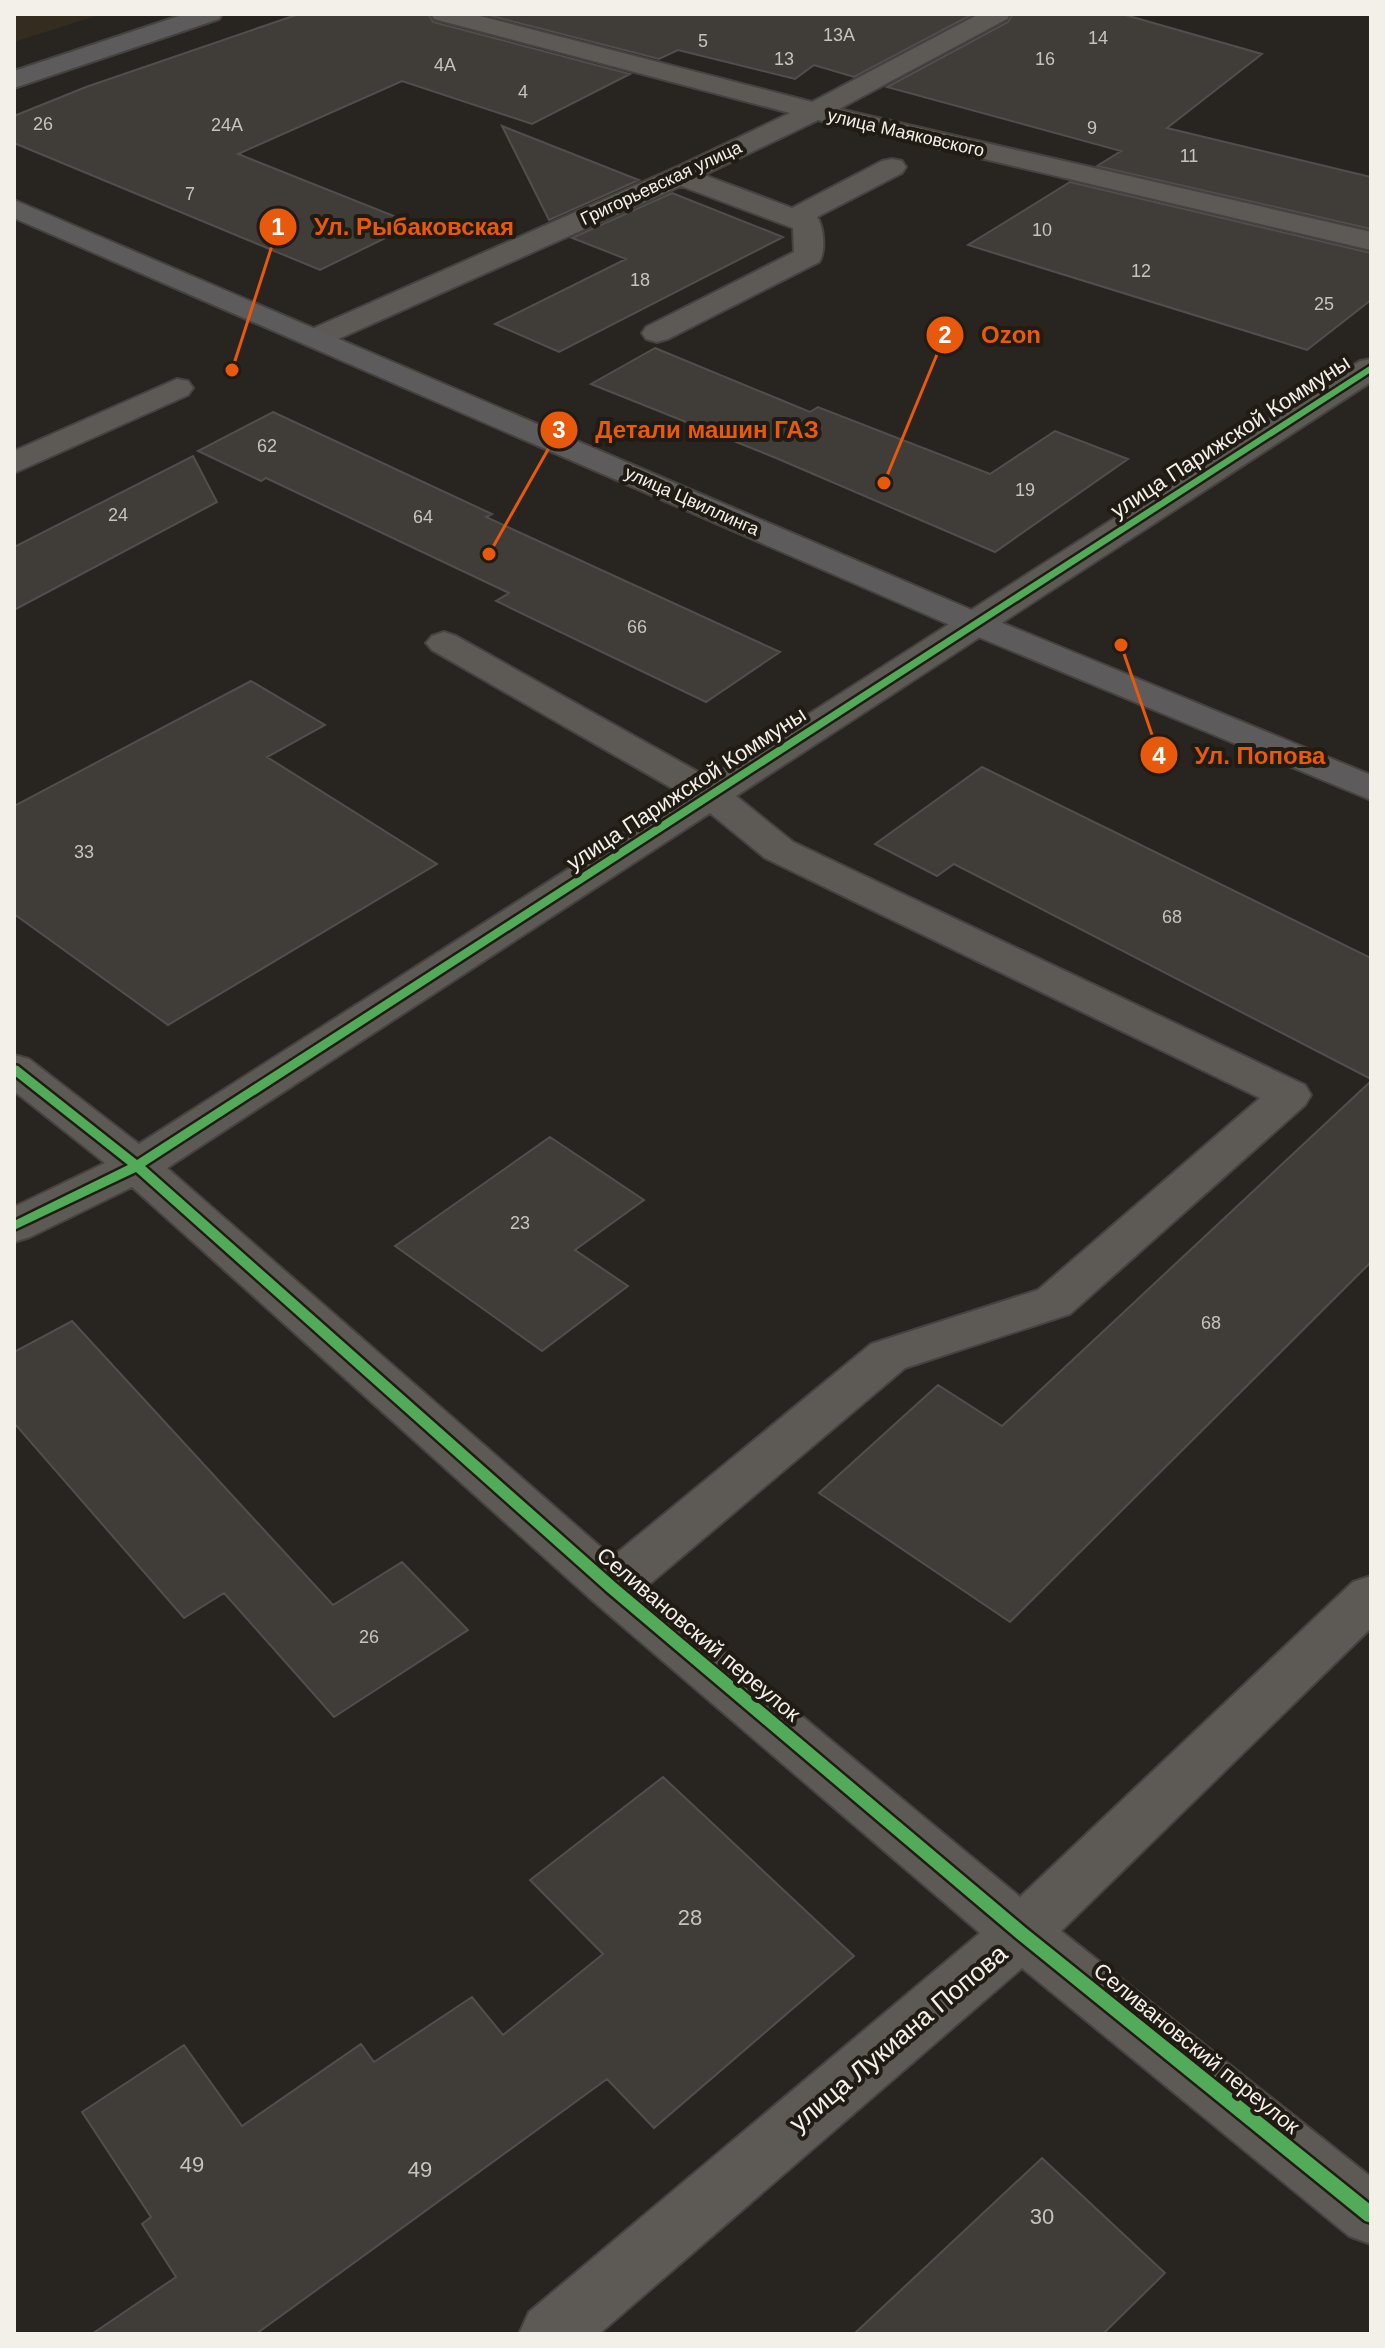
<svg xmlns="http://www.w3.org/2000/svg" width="1385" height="2348" font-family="Arial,sans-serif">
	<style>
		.built { fill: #342c1f }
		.building { fill: #403d39; stroke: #514e4b; stroke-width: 2 }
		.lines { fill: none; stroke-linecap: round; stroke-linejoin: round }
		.minor-casing { stroke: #45423f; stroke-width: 4 }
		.major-casing { stroke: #45423f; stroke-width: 4 }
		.minor { fill: #5d5a56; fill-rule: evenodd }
		.major { fill: #5e5b5c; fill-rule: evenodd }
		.cycleway-casing { stroke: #211c13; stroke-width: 5 }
		.cycleway { fill: #51ab58; fill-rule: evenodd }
		.labels { text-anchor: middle; stroke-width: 8; stroke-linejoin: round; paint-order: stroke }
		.number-label { font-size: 18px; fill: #c6c2bd }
		.far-street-label { font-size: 18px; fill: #f3efe9; stroke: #211c13 }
		.street-label { font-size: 22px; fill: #f3efe9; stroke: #211c13 }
		.near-number-label { font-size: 22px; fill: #c6c2bd }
		.near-street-label { font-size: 26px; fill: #f3efe9; stroke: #211c13 }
		.leader { fill: none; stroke: #e8590c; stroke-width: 3 }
		.callout-dot { fill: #e8590c; stroke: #211c13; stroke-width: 3 }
		.mark-label { font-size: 24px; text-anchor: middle; font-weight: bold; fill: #fff }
		.callout-label { font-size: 24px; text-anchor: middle; font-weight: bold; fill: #e8590c; stroke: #211c13; stroke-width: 8; stroke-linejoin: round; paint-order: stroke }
	</style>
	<rect width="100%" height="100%" fill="#282420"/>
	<!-- built -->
	<path class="built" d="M14,14H102L14,42Z"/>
	<!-- building -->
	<path class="building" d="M299,14H428L433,22L630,74L532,124L402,81L238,154L414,224L320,270L14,143V116L86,87Z
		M484,14H973L854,77L814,65L795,79L678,50L659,59Z
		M1013,14H1122L1262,54L1167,128L1371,177V229L1097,166L1121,151L887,87L1008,22Z
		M502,126L639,180L549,220Z
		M1070,182L1371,253V300L1307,350L968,245Z
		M672,193L783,237L559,352L495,324L626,259L572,238Z
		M655,348L810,412L818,407L990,474L1055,431L1128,459L995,552L776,458L591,384Z
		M273,412L492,514L486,517L780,652L706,702L496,601L509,593L266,478L261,481L198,451Z
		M193,456L217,502L14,610V547Z
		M251,681L325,725L267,757L437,864L168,1025L14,914V806Z
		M982,767L1371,958V1079L954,864L937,876L875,844Z
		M1371,1081V1262L1010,1622L819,1493L938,1385L1002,1426Z
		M550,1137L644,1200L575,1250L628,1286L542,1351L395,1246Z
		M72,1321L333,1605L402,1562L468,1630L334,1717L224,1593L184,1618L14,1423V1352Z
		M663,1777L854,1956L654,2128L607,2079L256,2334H92L176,2277L142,2224L151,2217L82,2112L184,2045L242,2126L361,2044L374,2062L472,1997L503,2035L603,1954L530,1880Z
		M1042,2158L1165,2273L1103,2334H854Z"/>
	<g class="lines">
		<!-- minor casing -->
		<g class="minor-casing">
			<path id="minor" d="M431,14H472L812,102L979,14H1010L1007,19L839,109L1371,232V250L818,120L704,175L792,208L882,161L892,159L902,161L906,167L902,173L817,217C824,227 826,252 819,262L668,339L657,342L646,339L642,333L646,327L794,252L793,228L681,186L327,344L316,347L305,344L301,338L305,332L679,166L790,113L434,19Z
				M1371,359V382L736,796L793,842L1305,1085L1311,1095L1305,1105L1070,1314L905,1368L646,1587L1020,1897L1353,1582L1371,1576V1628L1061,1931L1371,2177V2244L1349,2236L1022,1968L599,2334H519L529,2312L980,1933L593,1601L132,1187L30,1237L14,1242V1207L105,1163L14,1091V1055L29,1059L139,1144L684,795L432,650L426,643L432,636L444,632L456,636L709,778L1360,361ZM710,813L765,858L1260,1098L1038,1290L871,1344L612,1557L167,1168Z
				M177,379L188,381L193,388L188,395L14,473V451Z"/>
		</g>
		<!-- major casing -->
		<g class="major-casing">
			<path id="major" d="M185,14H222L219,19L14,88V71Z
				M14,200L988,617L1371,775V800L964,631L14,218Z"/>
		</g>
		<!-- minor -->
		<use href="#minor" class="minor"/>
		<!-- major -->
		<use href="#major" class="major"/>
		<!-- cycleway casing -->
		<g class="cycleway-casing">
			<path id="cycleway" d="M1371,365V372L145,1166L616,1583L1026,1928L1371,2205V2223L1365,2221L1016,1938L606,1591L136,1172L14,1230V1221L128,1165L14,1075V1065L18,1066L137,1160Z"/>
		</g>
		<!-- cycleway -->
		<use href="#cycleway" class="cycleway"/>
	</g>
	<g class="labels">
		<!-- number labels -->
		<g class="number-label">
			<text x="839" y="41">13А</text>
			<text x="1098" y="44">14</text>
			<text x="703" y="47">5</text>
			<text x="784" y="65">13</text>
			<text x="1045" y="65">16</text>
			<text x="445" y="71">4А</text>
			<text x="523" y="98">4</text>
			<text x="43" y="130">26</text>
			<text x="227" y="131">24А</text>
			<text x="1092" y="134">9</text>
			<text x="1189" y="162">11</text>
			<text x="190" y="200">7</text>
			<text x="1042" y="236">10</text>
			<text x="1141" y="277">12</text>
			<text x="640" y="286">18</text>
			<text x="1324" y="310">25</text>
			<text x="267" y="452">62</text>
			<text x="1025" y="496">19</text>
			<text x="118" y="521">24</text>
			<text x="423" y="523">64</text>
			<text x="637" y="633">66</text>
			<text x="84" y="858">33</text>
			<text x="1172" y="923">68</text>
			<text x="520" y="1229">23</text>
			<text x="1211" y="1329">68</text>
			<text x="369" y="1643">26</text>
		</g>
		<!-- far-street labels -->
		<g class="far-street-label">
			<text transform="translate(906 133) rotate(13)" y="6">улица Маяковского</text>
			<text transform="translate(661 183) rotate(-25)" y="6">Григорьевская улица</text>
			<text transform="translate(692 501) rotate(24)" y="6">улица Цвиллинга</text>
		</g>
		<!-- street labels -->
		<g class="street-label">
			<text transform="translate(1230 436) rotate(-33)" y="8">улица Парижской Коммуны</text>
			<text transform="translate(686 788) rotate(-33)" y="8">улица Парижской Коммуны</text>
			<text transform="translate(699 1634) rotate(40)" y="8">Селивановский переулок</text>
			<text transform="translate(1197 2048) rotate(39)" y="8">Селивановский переулок</text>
		</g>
		<!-- near-number labels -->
		<g class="near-number-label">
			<text x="690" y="1925">28</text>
			<text x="192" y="2172">49</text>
			<text x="420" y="2177">49</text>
			<text x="1042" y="2224">30</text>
		</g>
		<!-- near-street labels -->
		<g class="near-street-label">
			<text transform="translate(898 2038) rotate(-40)" y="9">улица Лукиана Попова</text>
		</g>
	</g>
	<!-- callouts -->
	<path class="leader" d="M232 370L278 227M884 483L945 335M489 554L559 430M1121 645L1159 755"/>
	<g class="callout-dot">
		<circle cx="232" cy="370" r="8"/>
		<circle cx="884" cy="483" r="8"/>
		<circle cx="489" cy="554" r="8"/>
		<circle cx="1121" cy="645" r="8"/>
		<circle cx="278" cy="227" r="20"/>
		<circle cx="945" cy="335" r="20"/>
		<circle cx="559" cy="430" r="20"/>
		<circle cx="1159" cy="755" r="20"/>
	</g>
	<g class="mark-label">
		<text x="278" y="235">1</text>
		<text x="945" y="343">2</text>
		<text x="559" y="438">3</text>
		<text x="1159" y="764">4</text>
	</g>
	<g class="callout-label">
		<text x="414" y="235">Ул. Рыбаковская</text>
		<text x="1011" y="343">Ozon</text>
		<text x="707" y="438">Детали машин ГАЗ</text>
		<text x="1260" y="764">Ул. Попова</text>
	</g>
	<!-- border -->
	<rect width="1385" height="2348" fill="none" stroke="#f3efe9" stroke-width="32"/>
</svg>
